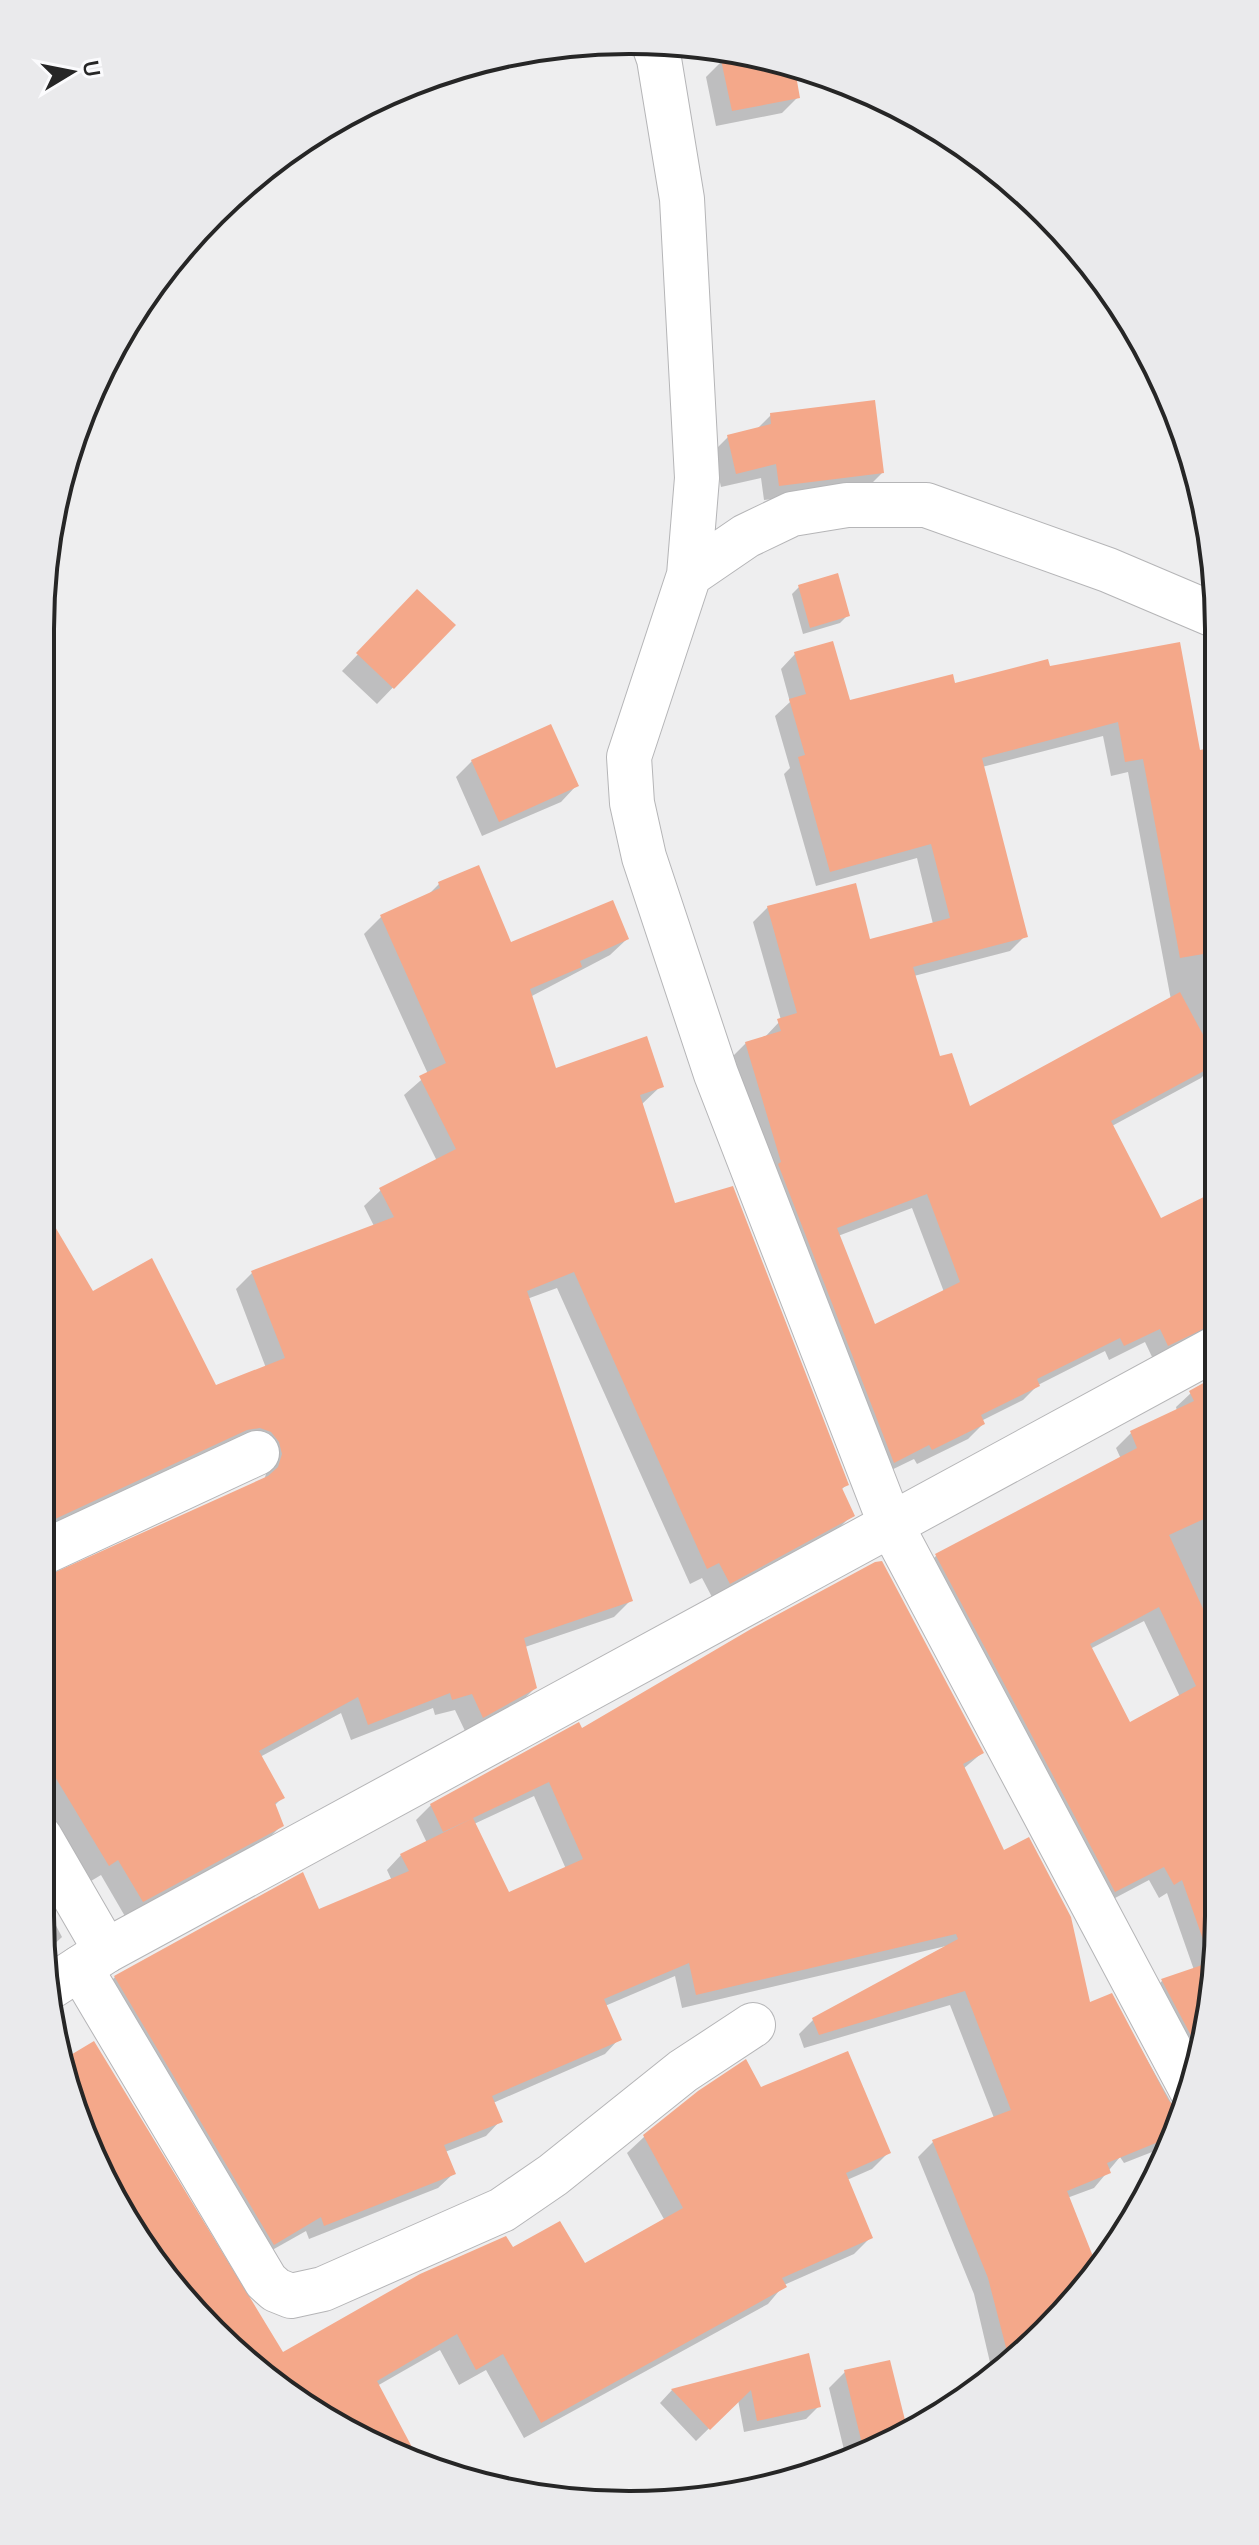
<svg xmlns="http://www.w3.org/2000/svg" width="1259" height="2545" font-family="'Nunito Sans',sans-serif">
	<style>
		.shadow { fill: #0003; fill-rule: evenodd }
		.building { fill: #f4a88a; fill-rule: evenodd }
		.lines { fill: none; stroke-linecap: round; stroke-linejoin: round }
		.minor-casing { stroke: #b5b5b7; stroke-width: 46 }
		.tertiary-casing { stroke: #b5b5b7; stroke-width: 46 }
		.minor { stroke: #fff; stroke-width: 44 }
		.tertiary { stroke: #fff; stroke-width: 44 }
		.rim { fill: none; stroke: #262626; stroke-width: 4 }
	</style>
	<rect width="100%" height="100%" fill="#eeeeef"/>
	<!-- shadow -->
	<path class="shadow" d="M753,55L791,64L798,97L782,113L716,126L706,77L722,61Z
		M771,415L882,473L867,488L764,500L761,478L721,487L713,452L728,437L756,430Z
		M800,586L848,615L840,623L803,634L792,594Z
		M402,608L453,625L377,704L342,671Z
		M795,654L849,702L1049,669L1198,752L1215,749V1054L1212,1056L1215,1064L1201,1078L1112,1126L1160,1221L1216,1193V1344L1153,1359L1145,1342L1109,1360L1105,1351L1038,1385L1023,1400L981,1421L983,1424L968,1439L917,1464L914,1459L879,1476L731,1058L746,1043L764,1038L781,1020L753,922L768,907L868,941L933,924L917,858L816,886L784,774L790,768L775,716L790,702L781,669ZM1103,736L1111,776L1128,772L1171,1000L969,1109L939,1059L914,976L1010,951L1025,936L982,767ZM912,1208L944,1292L874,1327L838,1236Z
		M472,761L576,786L561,802L482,836L456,777Z
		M439,884L510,944L627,939L610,955L530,997L555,1070L661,1086L641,1105L674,1205L846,1485L841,1490L852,1515L835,1532L713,1599L702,1578L690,1584L557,1288L527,1299L631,1600L614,1617L525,1647L535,1688L518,1705L466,1733L455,1710L435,1715L433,1708L351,1740L341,1713L260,1757L282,1798L274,1806L282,1825L265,1842L126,1918L101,1875L91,1881L40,1796V1581L264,1480L266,1474L264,1460L40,1534L41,1218L46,1215L92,1293L215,1388L266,1368L236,1289L252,1273L374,1226L364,1206L381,1190L437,1161L404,1095L428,1074L364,934L381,917L427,896Z
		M1216,1377L1218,1954L1199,2068L1147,1996L1162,1981L1194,1970L1167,1893L1159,1898L1149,1880L1100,1906L921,1571L936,1556L1121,1459L1116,1448L1131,1433L1177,1411L1176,1407L1191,1393ZM1144,1621L1180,1697L1129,1724L1090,1649Z
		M581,1731L982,1753L963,1769L1004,1852L1088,2004L1111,1996L1176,2111L1182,2113L1170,2145L1124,2163L1120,2157L1094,2188L1067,2198L1047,2332L992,2371L974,2294L918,2157L933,2142L994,2118L950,2005L804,2048L799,2034L813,2020L946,1946L682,2008L675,1976L605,2006L619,2039L605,2054L493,2103L500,2121L486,2136L445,2152L453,2174L438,2188L309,2239L306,2231L258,2258L100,1992L115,1977L318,1912L392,1881L387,1870L401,1855L427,1843L416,1820L431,1805ZM534,1796L566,1869L508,1894L474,1824Z
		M40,1895L62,1937L46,1952L40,1916Z
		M94,2044L282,2355L512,2250L584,2266L665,2221L627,2153L644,2137L760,2090L889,2152L872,2169L847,2180L871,2237L854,2254L784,2285L768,2304L524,2438L486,2370L459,2385L440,2350L377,2386L302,2406L162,2275L71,2105L64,2061Z
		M807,2355L819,2406L806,2419L744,2432L738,2400L696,2441L660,2403L672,2390Z
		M845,2372L906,2433L890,2444L846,2458L829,2388Z"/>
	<!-- building -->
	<path class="building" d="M747,54L794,64L800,98L732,111L721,60Z
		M875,400L884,473L779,486L776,464L736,474L727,435L771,424L770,413Z
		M838,573L850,616L810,628L798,585Z
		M417,589L456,625L394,689L356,653Z
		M833,641L850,700L953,674L955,683L1048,659L1050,666L1180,642L1200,750L1215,747V952L1180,958L1143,759L1125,762L1118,722L982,758L1028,937L913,967L940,1056L952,1053L970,1106L1180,992L1215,1057V1065L1111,1121L1161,1218L1216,1191V1323L1168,1346L1160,1329L1124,1346L1120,1338L1037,1379L1040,1386L981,1415L985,1424L932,1450L929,1445L894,1463L778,1164L781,1162L745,1042L781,1031L777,1019L797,1013L767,906L856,883L870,939L950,918L931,844L830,872L798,757L805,755L789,699L806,694L794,652ZM927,1194L960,1282L875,1324L837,1228Z
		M551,724L579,786L499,822L471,760Z
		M479,865L511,942L613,900L629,939L580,961L582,967L530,989L556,1068L647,1036L664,1087L640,1095L675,1203L733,1186L849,1485L842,1488L855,1516L730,1584L719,1563L707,1569L574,1272L527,1291L633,1601L524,1638L537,1688L483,1718L472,1694L452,1700L450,1693L368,1725L358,1697L259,1751L285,1798L275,1803L284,1826L143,1902L118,1860L109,1866L40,1752V1579L268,1476L278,1467L282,1454L279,1442L271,1432L260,1428L247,1430L40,1526L41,1203L93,1291L152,1258L216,1385L285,1358L251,1271L394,1217L379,1188L456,1149L419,1076L446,1063L380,915L440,888L438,882Z
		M1216,1376L1217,1513L1169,1535L1217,1639L1218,1954L1204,2039L1195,2043L1161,1979L1211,1962L1182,1880L1174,1885L1164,1867L1115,1892L935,1554L1137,1448L1130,1431L1194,1401L1189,1391ZM1159,1607L1196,1686L1130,1722L1090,1644Z
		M882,1561L984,1753L963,1764L1004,1850L1029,1837L1071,1917L1090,2002L1112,1993L1169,2101L1182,2112L1173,2136L1107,2163L1111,2173L1067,2191L1096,2264L1047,2332L1009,2359L988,2278L932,2140L1011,2110L965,1991L819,2035L812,2018L958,1939L956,1934L696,1995L689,1963L604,1999L622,2040L492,2096L503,2122L444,2145L456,2174L324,2226L321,2217L274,2245L114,1976L303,1872L319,1909L409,1871L400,1854L473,1818L443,1832L430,1804L579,1722L582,1728L751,1629L875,1562ZM549,1782L583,1859L509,1892L473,1818Z
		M94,2041L283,2352L420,2274L506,2236L513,2247L560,2221L585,2263L683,2208L643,2135L698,2091L746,2059L761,2087L848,2051L891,2153L846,2173L873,2238L782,2278L787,2287L541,2423L503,2354L476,2370L457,2334L377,2381L422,2466L403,2460L302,2406L193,2304L162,2248L151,2254L71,2105L64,2059Z
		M809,2353L821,2407L757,2421L751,2390L710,2430L671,2389Z
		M890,2360L908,2432L890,2444L864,2452L844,2370Z"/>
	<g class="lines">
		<!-- minor casing -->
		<g class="minor-casing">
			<path id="minor" d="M653,42L659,59L682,199L697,478L689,575L629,757L632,803L644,857L716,1074L890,1523L1191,2089
				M689,575L746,536L792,514L847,505H926L1108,570L1214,615
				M40,1554L257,1453
				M40,1837L106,1951
				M80,1968L266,2281L276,2290L291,2296L323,2289L502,2210L553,2175L683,2071L753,2025"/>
		</g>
		<!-- tertiary casing -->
		<g class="tertiary-casing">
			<path id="tertiary" d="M52,1986L106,1951L1216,1348"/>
		</g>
		<!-- minor -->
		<use href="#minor" class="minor"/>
		<!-- tertiary -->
		<use href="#tertiary" class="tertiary"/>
	</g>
	<!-- crop -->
	<path d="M0 0H1259V2545H0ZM629 54H630A575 575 0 0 1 1205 629V1916A575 575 0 0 1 630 2491H629A575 575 0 0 1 54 1916V629A575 575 0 0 1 629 54Z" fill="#eaeaec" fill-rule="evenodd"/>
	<path class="rim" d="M629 54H630A575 575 0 0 1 1205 629V1916A575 575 0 0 1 630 2491H629A575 575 0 0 1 54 1916V629A575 575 0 0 1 629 54Z"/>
	<!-- north arrow -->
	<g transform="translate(72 72) rotate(80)" stroke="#fbfbfd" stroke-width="6" paint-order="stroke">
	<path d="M0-6L14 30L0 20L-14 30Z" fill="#262626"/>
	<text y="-12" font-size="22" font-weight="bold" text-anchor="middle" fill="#262626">U</text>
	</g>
</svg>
